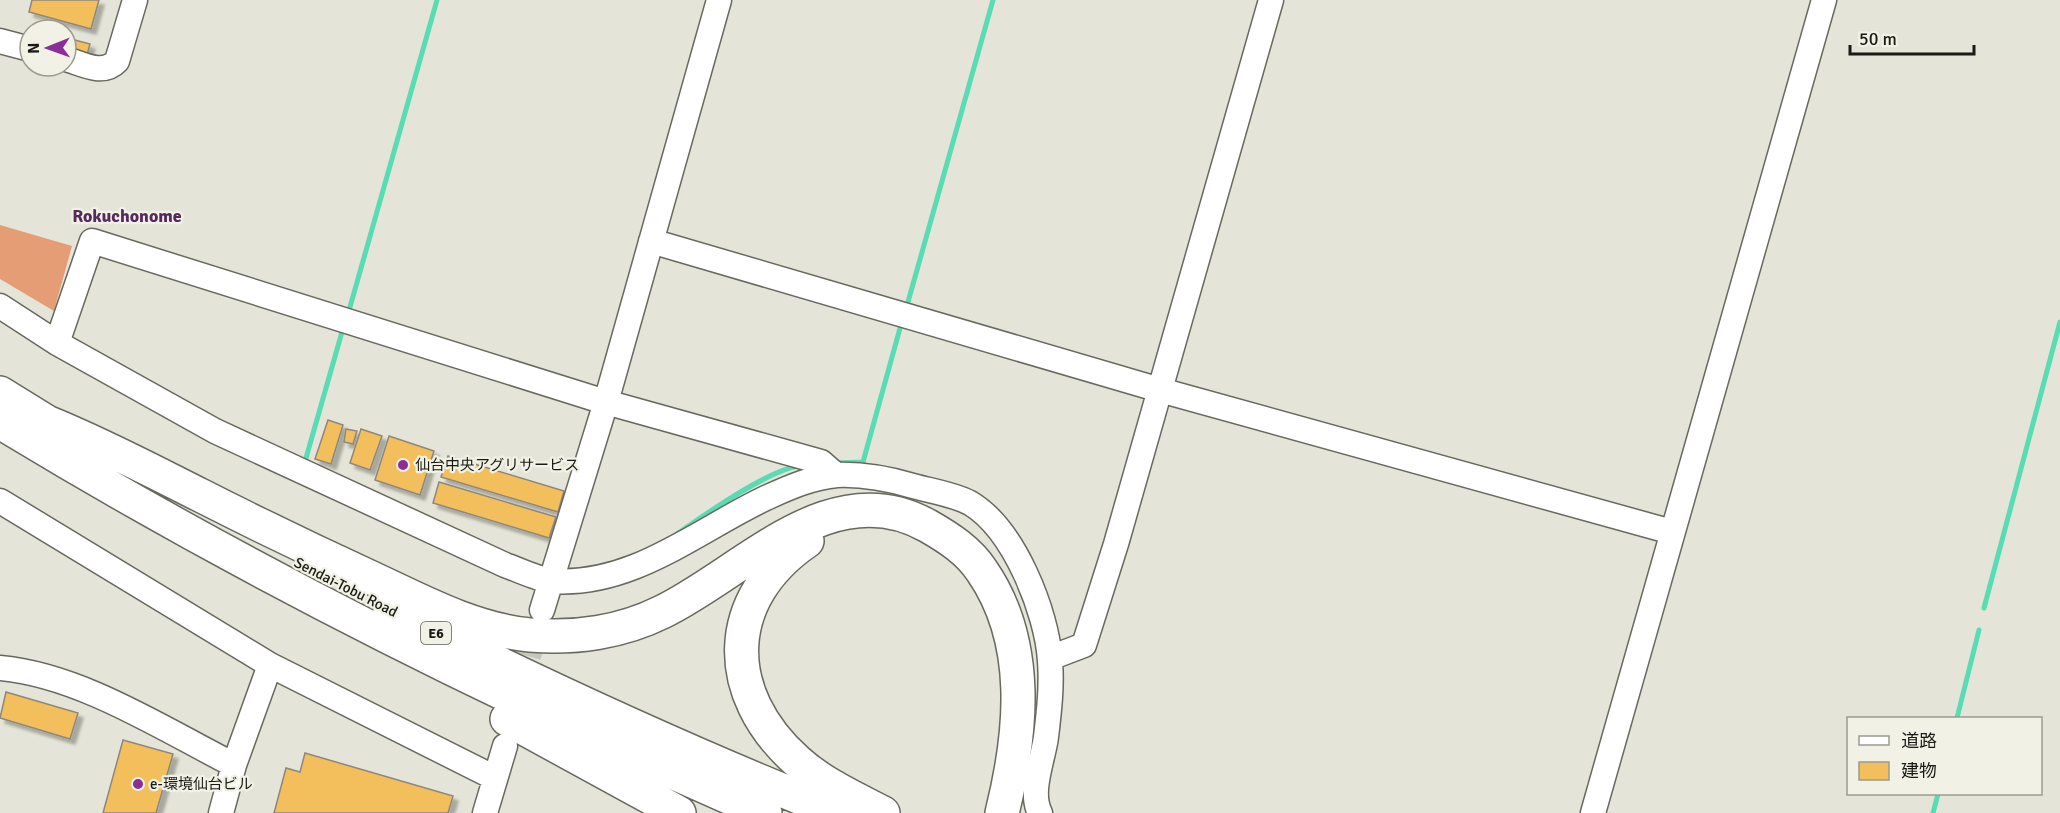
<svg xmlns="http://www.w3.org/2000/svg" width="2060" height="813" font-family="Signika,'Noto Sans JP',sans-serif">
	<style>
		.green { fill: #e49d75 }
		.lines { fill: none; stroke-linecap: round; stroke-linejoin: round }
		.stream { stroke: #59dbb3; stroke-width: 5 }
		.building { fill: #f3be5c; stroke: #8e877d; stroke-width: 1.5; filter: url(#shadow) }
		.minor-tunnel { stroke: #c6c6bb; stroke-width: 24; stroke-dasharray: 24 12; stroke-linecap: butt }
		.minor-casing { stroke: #68695e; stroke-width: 27 }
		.highway-casing { stroke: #68695e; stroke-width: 36 }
		.minor { stroke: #fff; stroke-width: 24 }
		.highway { stroke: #fff; stroke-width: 33 }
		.poi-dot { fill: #8a2e98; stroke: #f1f2e5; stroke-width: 2 }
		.labels { text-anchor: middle; stroke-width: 4.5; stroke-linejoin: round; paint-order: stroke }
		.shield { fill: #f1f2e5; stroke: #5a5a53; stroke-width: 1.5 }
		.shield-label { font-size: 14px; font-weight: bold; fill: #191915 }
		.poi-label { font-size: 15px; fill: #191915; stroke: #f1f2e5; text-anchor: start }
		.street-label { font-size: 15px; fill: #191915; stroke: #f1f2e5 }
		.quarter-label { font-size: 18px; font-weight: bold; fill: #572a5e; stroke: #f1f2e5 }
	</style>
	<defs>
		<filter id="shadow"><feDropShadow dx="5" dy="5" stdDeviation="1.5" flood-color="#0004"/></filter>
	</defs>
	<rect width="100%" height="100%" fill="#e4e5d8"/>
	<!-- green -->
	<path class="green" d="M0,225L72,246L54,311L0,279Z"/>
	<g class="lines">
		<!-- stream -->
		<path class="stream" d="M906,309L993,0
			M348,314L437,0
			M838,463L863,462L902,321
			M304,465L344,325
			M677,534C704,515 768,470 799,466
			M1984,608L2060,322
			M1957,718L1979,630
			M1933,813L1938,794"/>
	</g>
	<!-- building -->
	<path class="building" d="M32,0H99L91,29L29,12Z
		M71,39L90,44L87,55L68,50Z
		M328,420L343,425L331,464L315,459Z
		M346,429L357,431L353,444L344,442Z
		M361,429L382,436L370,470L350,463Z
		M389,436L434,451L420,495L375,480Z
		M448,456L564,491L558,512L441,477Z
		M439,482L556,517L549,538L433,503Z
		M6,692L78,713L70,739L0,718Z
		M123,740L173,754L156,813H103Z
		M305,753L453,796L448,813H274L286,768L300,772Z"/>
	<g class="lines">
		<!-- minor-tunnel -->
		<path class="minor-tunnel" d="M519,691L539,621"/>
		<!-- minor casing -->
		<g class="minor-casing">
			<path id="minor" d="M0,41L30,49
				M66,59C83,64 103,76 117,61L135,0
				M651,241L1160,390L1672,532
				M0,306L57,343L215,431L505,565C519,570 537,579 552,581C633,587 699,529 768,497C790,487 813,477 837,475C862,474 889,479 913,486C931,491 953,494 970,503C1014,529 1047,612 1050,661C1052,686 1049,712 1046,737C1043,760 1029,792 1040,813
				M57,343L92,241L602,401L821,462L836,475
				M0,501L270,665
				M542,610L606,402L719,0
				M1050,658L1084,645L1116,544L1271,0
				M0,668C80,675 163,729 234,765
				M221,813L234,765L270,665L495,778
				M485,813L505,746
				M1593,813L1824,0"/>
		</g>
		<!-- highway casing -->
		<g class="highway-casing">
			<path id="highway" d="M0,393L68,435
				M0,422C245,571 502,699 765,813
				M49,423C101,444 150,470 200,495C257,524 315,552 374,579C423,602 475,630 530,635C575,639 622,632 662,612C743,573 831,471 928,526C949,538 969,551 982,571C1031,642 1022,733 1002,813
				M807,541C722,599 721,693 797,761C821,783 854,798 883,813
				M390,610C536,683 685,752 838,813
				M507,719L679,813"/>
		</g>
		<!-- minor -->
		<use href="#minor" class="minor"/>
		<!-- highway -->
		<use href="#highway" class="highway"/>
	</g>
	<!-- markers -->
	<g class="poi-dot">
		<circle cx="403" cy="465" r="6"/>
		<circle cx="138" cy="784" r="6"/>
	</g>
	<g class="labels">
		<!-- shield labels -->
		<rect class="shield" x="421" y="622" width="30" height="22" rx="4.5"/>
		<g class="shield-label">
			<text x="436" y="638">E6</text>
		</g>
		<!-- poi labels -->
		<g class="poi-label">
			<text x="415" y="470">仙台中央アグリサービス</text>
			<text x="150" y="789">e-環境仙台ビル</text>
		</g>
		<!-- street labels -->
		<g class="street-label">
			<text transform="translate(346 587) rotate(27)" y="5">Sendai-Tobu Road</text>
		</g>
		<!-- quarter labels -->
		<g class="quarter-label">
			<text x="127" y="222">Rokuchonome</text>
		</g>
	</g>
	<!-- legend -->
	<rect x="1847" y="717" width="195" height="78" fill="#f1f2e5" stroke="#9b9b92" stroke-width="1.5"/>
	<rect x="1859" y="736" width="30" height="9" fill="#ffffff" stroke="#9b9b92" stroke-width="1.5"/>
	<text x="1901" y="747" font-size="18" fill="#191915">道路</text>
	<rect x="1859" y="762" width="30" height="18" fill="#f3be5c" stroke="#9b9b92" stroke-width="1.5"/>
	<text x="1901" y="777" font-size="18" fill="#191915">建物</text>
	<!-- north arrow -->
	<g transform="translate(48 48) rotate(269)"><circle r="28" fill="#f1f2e5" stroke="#9b9b92" stroke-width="1.5"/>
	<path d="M0-4.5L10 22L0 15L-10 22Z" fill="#8a2e98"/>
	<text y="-9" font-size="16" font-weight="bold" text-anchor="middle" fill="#191915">N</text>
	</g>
	<!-- scale -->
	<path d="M1850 45v9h124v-9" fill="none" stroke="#191915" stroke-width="3"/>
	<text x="1859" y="45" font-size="18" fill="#191915" stroke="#f1f2e5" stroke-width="4.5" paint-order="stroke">50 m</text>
</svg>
